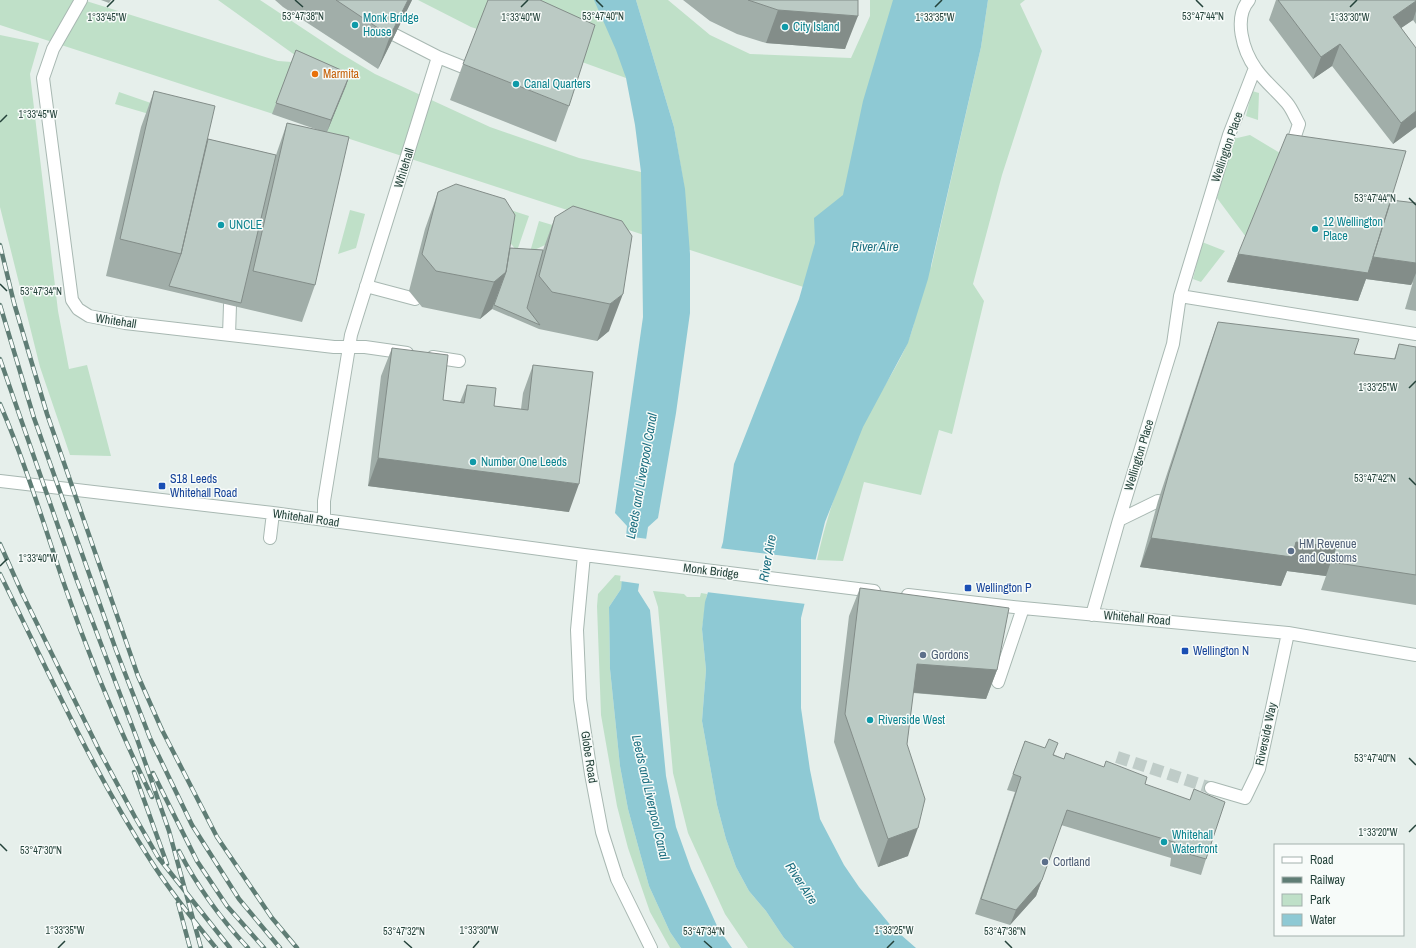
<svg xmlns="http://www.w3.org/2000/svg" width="1416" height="948" font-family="'Archivo Narrow',sans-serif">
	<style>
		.green { fill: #bfe0c8 }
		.water { fill: #8ec9d4 }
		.pier { fill: #e6efeb }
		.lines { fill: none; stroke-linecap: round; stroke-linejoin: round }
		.minor-tunnel { stroke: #bfccc8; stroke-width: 12; stroke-dasharray: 12 6; stroke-linecap: butt }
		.minor-casing { stroke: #a8b8b2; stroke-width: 14 }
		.minor { stroke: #fff; stroke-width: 12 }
		.rail-casing { stroke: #5f7d75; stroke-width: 4.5 }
		.rail { stroke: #f7fbf9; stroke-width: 3; stroke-dasharray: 9; stroke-linecap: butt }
		.wall { fill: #a1aea9 }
		.shaded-wall { fill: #838d89 }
		.building { fill: #bbcac4; stroke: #838d89 }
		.ticks { fill: none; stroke: #24423a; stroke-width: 1.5 }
		.culture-dot { fill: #0f9aa8; stroke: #f7fbf9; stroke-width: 1.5 }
		.food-dot { fill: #e8710a; stroke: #f7fbf9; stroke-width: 1.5 }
		.transit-dot { fill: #1a4fb4; stroke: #f7fbf9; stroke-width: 1.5 }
		.service-dot { fill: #5c6f8a; stroke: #f7fbf9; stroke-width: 1.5 }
		.labels { text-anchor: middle; stroke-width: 3; stroke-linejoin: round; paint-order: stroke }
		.culture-label { font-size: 12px; fill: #0d838f; stroke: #f7fbf9; text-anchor: start }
		.food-label { font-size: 12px; fill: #c56008; stroke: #f7fbf9; text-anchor: start }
		.street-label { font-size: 12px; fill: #24423a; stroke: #f7fbf9 }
		.transit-label { font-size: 12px; fill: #164399; stroke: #f7fbf9; text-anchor: start }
		.service-label { font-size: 12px; fill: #4e5e75; stroke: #f7fbf9; text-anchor: start }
		.water-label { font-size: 13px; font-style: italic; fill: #1c6f80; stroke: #f7fbf9 }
		.ticks-label { font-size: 10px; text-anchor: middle; fill: #24423a; stroke: #f7fbf9; stroke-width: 3; stroke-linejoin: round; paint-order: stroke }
	</style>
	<rect width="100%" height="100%" fill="#e6efeb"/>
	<!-- green -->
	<path class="green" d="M0,0H83L278,61L306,63L218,0H260L340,53L375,74L490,127L579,158L641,172L684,186L674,127L636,0H668L710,35L750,54L851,58L870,16V0H901L931,268L981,47L988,0H1025L1020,4L1042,51L1002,175L973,284L984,301L952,434L939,430L921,495L864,482L843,561L817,560C827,514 843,469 862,427C878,392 905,360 914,323L0,25Z
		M418,0H599L619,45L626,78L582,62L471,27Z
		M0,35L39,43L30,74L58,311L69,369L87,365L111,456L70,455L40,367L0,207Z
		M1252,91L1259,93L1258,120L1246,116Z
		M119,92L177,112L166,119L115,104Z
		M1250,135L1280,153L1246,237L1217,198L1233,139Z
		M448,190L529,216L517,251L501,232Z
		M350,210L365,214L356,248L338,254Z
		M539,221L586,235L558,239L530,252Z
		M1202,242L1225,251L1201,282L1193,279Z
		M615,575L623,576L621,589L609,607L610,669L620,766L628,809L649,886L670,932L681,948H670L650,912L628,848L617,806L601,715L597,606L598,594Z
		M653,591L684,594L687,597H700L701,593L707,594L702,629L706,670L702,721L717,805L726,839L736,867L749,891L766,911L784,938L794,948H748L725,914L688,833L673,773L658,607Z"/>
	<!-- water -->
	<path class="water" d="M594,0H636L674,127L685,189L690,254V313L676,413L658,518L648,527L638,591L650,610L666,776L676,827L691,869L718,928L732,948H681L670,932L649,886L628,809L620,766L610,669L609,607L621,589L627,526L615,513L643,317L641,172L635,125L626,78L616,50Z
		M893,0H988L981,47L928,279L908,343L863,427L825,522L801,618V708L810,770L820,819L844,865L859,887L892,927L916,948H794L784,938L766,911L749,891L736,867L726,839L717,805L702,721L706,670L702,629L705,602L723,542L734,464L799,299L815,243L814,218L843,195L863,101Z"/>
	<!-- pier -->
	<path class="pier" d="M625,536L648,539L641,584L620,581Z
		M719,548L818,560L806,604L706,592Z"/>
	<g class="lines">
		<!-- minor-tunnel -->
		<path class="minor-tunnel" d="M1117,757L1211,788"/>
		<!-- minor casing -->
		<g class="minor-casing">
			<path id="minor" d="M81,0L53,49L43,78L72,300L78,309L89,316L125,323L334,347H365L407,353
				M1249,0C1233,18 1243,51 1256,69C1264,81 1277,91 1287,103C1292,109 1295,117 1299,124L1290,151
				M395,35L438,57L463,67
				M366,286L415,299
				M1180,296L1416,334
				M229,335L230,305
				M433,357L459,361
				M0,481L273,513L584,555L874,591
				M324,520V501L351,335L438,57
				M1119,520L1173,344L1180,296L1229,135L1255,68
				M270,538L273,513
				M584,555L577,630L580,699L591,774L602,832L617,879L651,948
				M908,595L1023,608L1288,633L1416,655
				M1092,615L1119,520L1158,501
				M998,682L1023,608
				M1211,788L1245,798L1259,769L1288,633"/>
		</g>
		<!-- minor -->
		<use href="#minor" class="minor"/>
		<!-- rail casing -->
		<g class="rail-casing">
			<path id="rail" d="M0,245L14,303L47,414L138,676L162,730L217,837L272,918L297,948
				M0,305L34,418L116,650L150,738L192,825L239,899L280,948
				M0,359L76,578L137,739L169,831L201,948
				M0,404C25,462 43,522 63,581C88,654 118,728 152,797
				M0,544L22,593L99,750L135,817L158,857L230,948
				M0,574C48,671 92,770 151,861C170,891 193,920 216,948
				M134,772L167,864
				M153,773L197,861L227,906L264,948
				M179,851C197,886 221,919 248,948
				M178,903L190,948"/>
		</g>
		<!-- rail -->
		<use href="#rail" class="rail"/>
	</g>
	<!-- wall -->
	<path class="wall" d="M101,0H111L109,3Z
		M275,0H412L378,69L283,7Z
		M683,0H858L845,49L766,43L737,34L710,21Z
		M1276,0H1416V24L1413,20L1401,28L1416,48V127L1393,144L1332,66L1313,79L1269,20Z
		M296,50L350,74L327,132L315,285L302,322L106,276L141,127L154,91L208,139L276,155L287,123L321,131L272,114Z
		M463,64L569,106L556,142L450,100Z
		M438,192L510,248L543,250L555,217L622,221L609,331L597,341L539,329L492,309L480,319L422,307L409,291L425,229Z
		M1391,200L1416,203V311L1405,309L1413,282L1411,285L1366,279L1358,301L1227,282L1238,254Z
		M1218,322L1354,354L1394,359L1399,344L1416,347V605L1321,590L1326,576L1287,571L1281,586L1140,567L1158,501L1208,350Z
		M392,348L443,400L460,402L467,385L494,406L521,409L523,393L533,365L569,512L368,486L381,376Z
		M860,588L997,670L986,699L913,693L907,744L908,856L878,867L834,742L849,616Z
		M1025,741L1064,759L1145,784L1206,859L1201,875L1170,866L1171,858L1061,825L1036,896L1010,925L975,914L1015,792L1007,790Z"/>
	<!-- shaded-wall -->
	<path class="shaded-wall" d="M408,0H412L378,69L390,36Z
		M1416,1V11L1413,20L1385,39L1393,17Z
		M778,10L858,16L845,49L766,43Z
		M1340,44L1332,66L1313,79L1321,57Z
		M350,74L346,86L327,132L331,120Z
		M1416,111V127L1393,144L1401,123Z
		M1238,254L1372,257L1416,263V273L1411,285L1366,279L1358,301L1227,282Z
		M506,272L492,309L480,319L494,282Z
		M623,294L609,331L597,341L610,304Z
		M378,458L579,484L569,512L368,486Z
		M1151,538L1296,542L1336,547L1326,576L1287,571L1281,586L1140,567Z
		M917,664L997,670L986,699L907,692Z
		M918,828L908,856L878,867L888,839Z
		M1042,880L1036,896L1010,925L1016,910Z"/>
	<!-- building -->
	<path class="building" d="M336,0H408L390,36Z
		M488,0H540L595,25L569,106L463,64Z
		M748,0H858V16L778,10Z
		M1278,0H1416V1L1393,17L1416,48V111L1401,123L1340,44L1321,57Z
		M296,50L350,74L331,120L276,103Z
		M154,91L215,106L181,254L120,239Z
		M287,123L349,137L315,285L253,271Z
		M1287,134L1406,151L1368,273L1238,254Z
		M208,139L276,155L241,303L169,286L181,254Z
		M456,184L505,199L515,215L506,272L494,282L436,271L422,254L438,192Z
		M1391,200L1416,203V263L1373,257Z
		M573,206L622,221L632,236L623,294L610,304L552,292L539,276L555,217Z
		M510,248L543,250L527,308L540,325L494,305L506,272Z
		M1218,322L1359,339L1354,354L1395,359L1399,344L1416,347V575L1331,562L1336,547L1296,542L1292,557L1151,538L1169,473Z
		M392,348L448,355L443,400L464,403L467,385L496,388L494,406L528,410L533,365L593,372L579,484L378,458Z
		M860,588L1009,608L997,670L917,664L907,744L925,799L918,828L888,839L845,714Z
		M1049,739L1058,743L1053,755L1064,759L1066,753L1104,767L1106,761L1147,777L1145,784L1190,800L1194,789L1225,802L1206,859L1175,850L1177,843L1067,810L1042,880L1016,910L981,899L1021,777L1013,774L1025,741L1045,748Z"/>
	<!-- ticks -->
	<path class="ticks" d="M295,0L303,7M596,0L603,7M1196,0L1203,7M107,7L114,0M521,7L528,0M935,7L942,0M1350,7L1357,0M0,122L7,115M1409,198L1416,205M0,284L7,291M1409,388L1416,381M1409,478L1416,485M0,566L7,559M1409,758L1416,765M1409,832L1416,825M0,844L7,851M404,941L412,948M704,941L712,948M1005,941L1012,948M58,948L65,941M473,948L479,941M887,948L894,941"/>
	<!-- markers -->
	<g class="culture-dot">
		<circle cx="355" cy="25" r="4"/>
		<circle cx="785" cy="27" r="4"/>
		<circle cx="516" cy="84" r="4"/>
		<circle cx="221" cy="225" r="4"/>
		<circle cx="1315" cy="229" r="4"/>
		<circle cx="473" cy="462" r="4"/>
		<circle cx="870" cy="720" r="4"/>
		<circle cx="1164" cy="842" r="4"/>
	</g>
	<circle class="food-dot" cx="315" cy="74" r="4"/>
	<g class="transit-dot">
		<rect x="158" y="482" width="8" height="8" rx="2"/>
		<rect x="964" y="584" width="8" height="8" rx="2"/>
		<rect x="1181" y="647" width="8" height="8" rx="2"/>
	</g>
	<g class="service-dot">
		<circle cx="1291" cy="551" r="4"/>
		<circle cx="923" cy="655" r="4"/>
		<circle cx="1045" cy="862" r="4"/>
	</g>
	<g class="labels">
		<!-- culture labels -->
		<g class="culture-label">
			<text x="363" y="22">Monk Bridge<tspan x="363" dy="14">House</tspan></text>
			<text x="793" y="31">City Island</text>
			<text x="524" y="88">Canal Quarters</text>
			<text x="1323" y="226">12 Wellington<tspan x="1323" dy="14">Place</tspan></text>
			<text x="229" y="229">UNCLE</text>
			<text x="481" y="466">Number One Leeds</text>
			<text x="878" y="724">Riverside West</text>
			<text x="1172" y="839">Whitehall<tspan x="1172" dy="14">Waterfront</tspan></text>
		</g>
		<!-- food labels -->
		<g class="food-label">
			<text x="323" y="78">Marmita</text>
		</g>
		<!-- street labels -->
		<g class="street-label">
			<text transform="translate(1227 147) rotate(-71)" y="4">Wellington Place</text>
			<text transform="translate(404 168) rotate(-73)" y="4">Whitehall</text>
			<text transform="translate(116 321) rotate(9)" y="4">Whitehall</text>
			<text transform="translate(1139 455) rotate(-73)" y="4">Wellington Place</text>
			<text transform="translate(306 518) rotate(8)" y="4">Whitehall Road</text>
			<text transform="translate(711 571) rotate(7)" y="4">Monk Bridge</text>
			<text transform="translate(1137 618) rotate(5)" y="4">Whitehall Road</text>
			<text transform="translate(1266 734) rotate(-78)" y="4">Riverside Way</text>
			<text transform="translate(589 757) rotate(81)" y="4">Globe Road</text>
		</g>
		<!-- transit labels -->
		<g class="transit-label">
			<text x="170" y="483">S18 Leeds<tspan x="170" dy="14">Whitehall Road</tspan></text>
			<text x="976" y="592">Wellington P</text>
			<text x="1193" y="655">Wellington N</text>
		</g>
		<!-- service labels -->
		<g class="service-label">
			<text x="1299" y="548">HM Revenue<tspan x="1299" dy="14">and Customs</tspan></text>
			<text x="931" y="659">Gordons</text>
			<text x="1053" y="866">Cortland</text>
		</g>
		<!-- water labels -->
		<g class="water-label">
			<text x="875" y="251">River Aire</text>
			<text transform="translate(641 476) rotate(-80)" y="5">Leeds and Liverpool Canal</text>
			<text transform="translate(767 558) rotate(-80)" y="5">River Aire</text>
			<text transform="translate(651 797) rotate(77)" y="5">Leeds and Liverpool Canal</text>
			<text transform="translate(802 883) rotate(57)" y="5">River Aire</text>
		</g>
	</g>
	<g class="ticks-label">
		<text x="603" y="20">53°47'40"N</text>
		<text x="303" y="20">53°47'38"N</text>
		<text x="1203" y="20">53°47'44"N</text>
		<text x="107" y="21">1°33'45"W</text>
		<text x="521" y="21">1°33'40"W</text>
		<text x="935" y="21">1°33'35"W</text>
		<text x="1350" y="21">1°33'30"W</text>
		<text x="38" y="118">1°33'45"W</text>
		<text x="1375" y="202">53°47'44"N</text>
		<text x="41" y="295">53°47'34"N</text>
		<text x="1378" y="391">1°33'25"W</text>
		<text x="1375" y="482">53°47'42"N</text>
		<text x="38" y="562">1°33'40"W</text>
		<text x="1375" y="762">53°47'40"N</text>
		<text x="1378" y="836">1°33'20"W</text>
		<text x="41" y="854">53°47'30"N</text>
		<text x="65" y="934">1°33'35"W</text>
		<text x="479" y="934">1°33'30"W</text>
		<text x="894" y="934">1°33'25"W</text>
		<text x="404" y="935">53°47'32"N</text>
		<text x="704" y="935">53°47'34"N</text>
		<text x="1005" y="935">53°47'36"N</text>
	</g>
	<!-- legend -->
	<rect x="1274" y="844" width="130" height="92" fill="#f7fbf9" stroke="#a3b1ad"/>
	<rect x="1282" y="857" width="20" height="6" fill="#ffffff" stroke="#a3b1ad"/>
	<text x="1310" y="864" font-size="12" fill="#24423a">Road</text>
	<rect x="1282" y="877" width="20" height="6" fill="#5f7d75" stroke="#a3b1ad"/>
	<text x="1310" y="884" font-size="12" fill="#24423a">Railway</text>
	<rect x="1282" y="894" width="20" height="12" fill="#bfe0c8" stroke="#a3b1ad"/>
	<text x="1310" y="904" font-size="12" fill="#24423a">Park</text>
	<rect x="1282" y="914" width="20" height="12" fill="#8ec9d4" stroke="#a3b1ad"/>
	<text x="1310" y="924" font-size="12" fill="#24423a">Water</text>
</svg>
